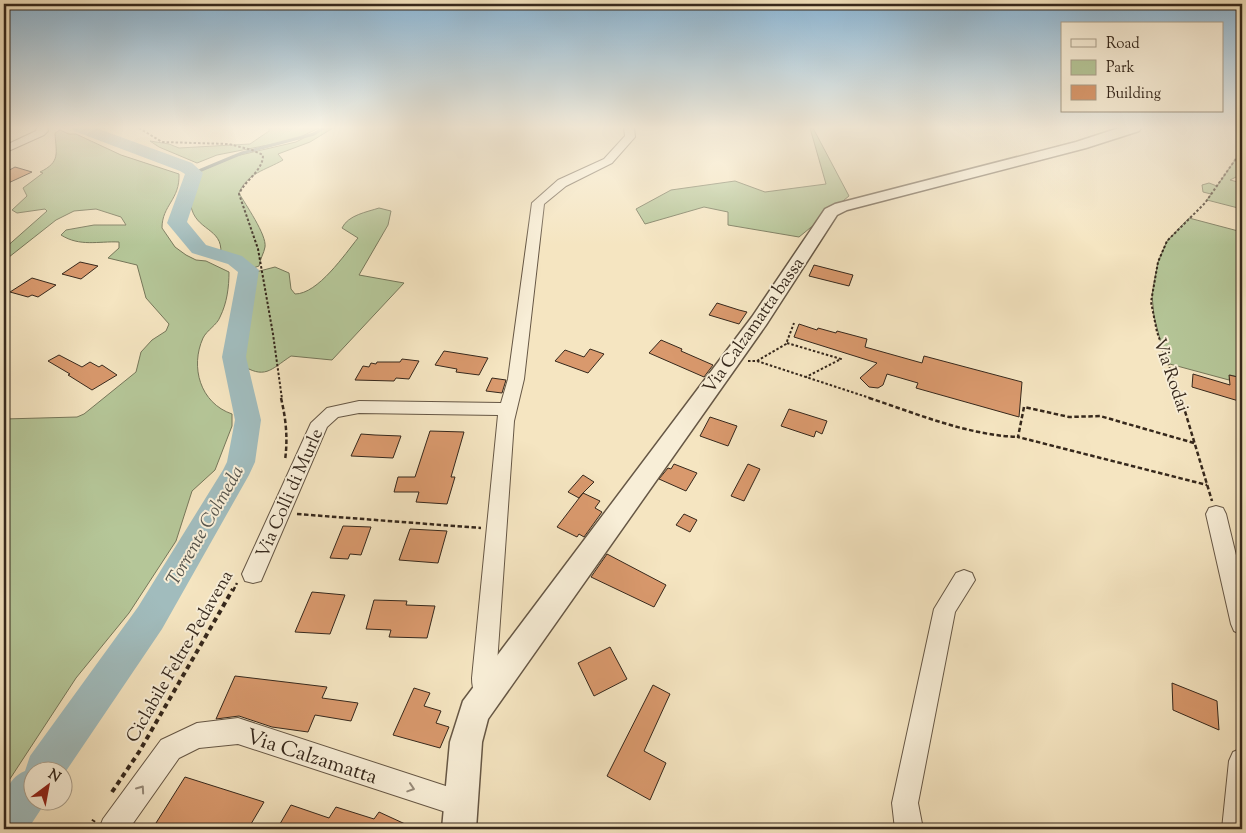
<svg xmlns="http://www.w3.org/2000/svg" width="1246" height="833" font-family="'Sorts Mill Goudy',serif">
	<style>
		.green { fill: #b5c698; stroke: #76775a }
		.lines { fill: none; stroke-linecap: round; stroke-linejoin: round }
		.stream { stroke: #76817d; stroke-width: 3 }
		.river { fill: #a1bcbd; fill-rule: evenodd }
		.building { fill: #d9996d; stroke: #36281c }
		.minor-casing { stroke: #665745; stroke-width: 2 }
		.tertiary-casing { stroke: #665745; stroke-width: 3 }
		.path-far2 { stroke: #36281c; stroke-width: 2; stroke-dasharray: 2.5 2; stroke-linecap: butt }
		.path-far1 { stroke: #36281c; stroke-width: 2.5; stroke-dasharray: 4.5 2.5; stroke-linecap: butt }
		.path { stroke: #36281c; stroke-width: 4; stroke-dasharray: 5 4; stroke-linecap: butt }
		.minor { fill: #f8eed7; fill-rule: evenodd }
		.tertiary { fill: #f8eed7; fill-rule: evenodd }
		.oneway { stroke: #978b7a }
		.labels { text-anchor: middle; stroke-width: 4; stroke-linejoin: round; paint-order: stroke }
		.street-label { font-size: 18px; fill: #36281c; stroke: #f8eed7 }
		.water-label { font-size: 19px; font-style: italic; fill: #56544c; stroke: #f8eed7 }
		.near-street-label { font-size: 21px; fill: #36281c; stroke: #f8eed7 }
	</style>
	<rect width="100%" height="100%" fill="#f5e5c1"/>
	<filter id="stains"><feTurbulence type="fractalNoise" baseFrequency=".004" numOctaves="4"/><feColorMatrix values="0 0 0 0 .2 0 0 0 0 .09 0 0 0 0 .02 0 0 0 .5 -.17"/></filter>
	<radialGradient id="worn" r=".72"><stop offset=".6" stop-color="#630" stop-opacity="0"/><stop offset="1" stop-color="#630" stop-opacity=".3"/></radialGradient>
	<!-- green -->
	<path class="green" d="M269,128H319L294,140L217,155L197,163L159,147L150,141L169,144L179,148L250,144L269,131Z
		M323,128H333L310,142L278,154L283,160C266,170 247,173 239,193C245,204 267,235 265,247C264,253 260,259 259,266L245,271L241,266L220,258C226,229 199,232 192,210C190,206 191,199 190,194L184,192L191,175L236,156L296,142Z
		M810,128H813L849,196L799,237L728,225V212L704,207L645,224L636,209L671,190L735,181L765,192L826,184Z
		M60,130L69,134H76L121,155L179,174C180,200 162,205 162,228L175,247L186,255L196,260L206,261L229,272C229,287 227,303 220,317C217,325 207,330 203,338C190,367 200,403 232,414V426L215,470L192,491L176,541L129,613L76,678L4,788V484L5,483L4,482V419L77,417L84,414L136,372L141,352L152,340L166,331L169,324L146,298L137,265L108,258L119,248V242C98,241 80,247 61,235L66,230L94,225H126L121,217L96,209L74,211L56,220L4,261V249L47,211L45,209L17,213L12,210L27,196L23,188L43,173L40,172C61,162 56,153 55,133Z
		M1242,150V163L1237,171L1238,176L1230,180L1242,183V209L1207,200L1211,194L1203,192L1202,185L1209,183L1217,186Z
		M379,208L391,211L388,225L359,275L404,283L332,360L291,356C270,370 265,380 240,364L231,370L234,342L241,316L235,294L238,282L248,274L275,267L289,273L291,289L295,294C318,294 345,254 358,238L342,228C348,215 367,212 379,208Z
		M1189,218L1242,232V378L1230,375L1229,380L1166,363L1154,316L1152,295L1154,283L1158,262L1167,241Z"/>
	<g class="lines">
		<!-- stream -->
		<path class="stream" d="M194,173L242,153L314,134L323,128"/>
		<!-- river -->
		<path class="river" d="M72,128H96L192,163L203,173L187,222L206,245L242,256L259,270L246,357L261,420L255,462L249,475L162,629L62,777V770H32V800H47L28,829H4C4,807 1,781 25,771L30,756L138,607L223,470L227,462L235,420L222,357L238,272L228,264L192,253L167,223L185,174L180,171L74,131Z"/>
	</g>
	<!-- building -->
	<path class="building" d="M15,167L32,172L4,185V173Z
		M80,262L98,266L81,279L62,274Z
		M814,265L853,275L849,286L809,276Z
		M32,278L56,285L38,297L32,295L28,297L10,292Z
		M717,303L739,310L747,312L739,324L709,315Z
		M799,324L817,330L818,328L836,333L837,331L867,339L865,347L922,363L924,356L1022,382L1019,417L916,388L918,383L887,374L883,385L878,388L869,387L860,378L877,363L794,337Z
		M661,340L682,349L681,351L713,365L704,377L649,353Z
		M590,349L604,354L588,373L555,361L565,350L584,357Z
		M444,351L488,358L479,375L456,372L457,369L435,365Z
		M59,355L82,367L90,362L99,367L102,365L117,375L92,390L68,375L70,374L48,361Z
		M402,359L419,361L409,379L396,378L394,381L355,380L363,366L369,367L371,363L376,364L377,362H400Z
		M1193,374L1230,385L1229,375L1242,378V402L1192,387Z
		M492,378L506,380L502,393L486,391Z
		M789,409L827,421L822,434L816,431L814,437L781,426Z
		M710,417L737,426L728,446L700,436Z
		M430,431L464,432L451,477H455L447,504L416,502L419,492H394L398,477H415Z
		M361,434L375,435L401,436L393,458L351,456Z
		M674,464L697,473L686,491L659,479L668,468L671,469Z
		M748,464L760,469L744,501L731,496Z
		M583,475L594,482L583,493L600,501L595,508L602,512L584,537L579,534L577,537L557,527L583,493L579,498L568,492Z
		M684,514L697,520L690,532L676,525Z
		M343,526L371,527L361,555L350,554L348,559L330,558Z
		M410,529L447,531L438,563L399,560Z
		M607,554L666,585L654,607L591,577Z
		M312,592L345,595L330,634L295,632Z
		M374,600L407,601L406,605L435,606L427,638L389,637L391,630L366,629Z
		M610,647L627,679L594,696L578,663Z
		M235,676L327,687L322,698L358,703L351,721L315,715L308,732L272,727L239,716L216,719Z
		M1172,683L1217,701L1219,730L1173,710Z
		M653,685L670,694L644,751L666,763L650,800L607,776Z
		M414,688L430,693L424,706L441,711L436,723L449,727L440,748L393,735Z
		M185,777L264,802L248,829H174L156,823Z
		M291,805L329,818L336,807L374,819L379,812L416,829H277Z"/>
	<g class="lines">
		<!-- minor casing -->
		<g class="minor-casing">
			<path id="minor" d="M37,128H47L48,131L44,135L4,153V146L36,131Z
				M624,128H634L635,137L612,163L566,186L544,204L524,379L514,421L496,678L500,691L497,700L488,703C476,698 472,691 472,678L498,415L359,413L338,417L327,427L261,581L253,583L245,581L242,574L311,423L327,408L359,401L501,403L508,379L532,203L558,180L604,159L625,136Z
				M1216,506L1223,508L1226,514L1242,580V635L1234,631L1231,624L1206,514L1209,508Z
				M964,570L972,573L975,580L955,612L918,803L923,829H895L892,803L934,609L956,573Z
				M238,718L461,791L470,795L474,804L470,813L461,817L238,744L199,748L179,758L129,829H99L103,819L161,740L197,723Z
				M1242,748V829H1222L1229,761L1233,752Z"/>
		</g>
		<!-- tertiary casing -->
		<g class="tertiary-casing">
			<path id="tertiary" d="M1119,128H1141L1139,131L1086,148L847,210L837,215L766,325L488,719L482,742L476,829H442L450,742L463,701L752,317L825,209L835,204L1076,142Z"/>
		</g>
		<!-- path-far2 -->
		<path class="path-far2" d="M139,128L162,142L229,144L252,150L263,155C263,171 245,180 239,194L258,249L273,334L282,399
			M787,343L841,359L806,377
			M748,361H757L873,399
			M757,361L786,344L794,323
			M1181,399L1157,332L1151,302L1158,262L1167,241L1205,203L1242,150"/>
		<!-- path-far1 -->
		<path class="path-far1" d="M281,398C286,419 288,439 285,460
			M869,398C918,414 967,435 1018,437
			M1181,398L1212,501
			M1194,443L1100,416L1069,417L1024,407L1018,437L1207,485
			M297,514L481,528
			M233,591L237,583"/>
		<!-- path -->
		<path class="path" d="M112,792L139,752L233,589
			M88,829L94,820"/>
		<!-- minor -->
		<use href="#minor" class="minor"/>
		<!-- tertiary -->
		<use href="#tertiary" class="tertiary"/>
	</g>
	<!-- one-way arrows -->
	<defs><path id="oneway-chevron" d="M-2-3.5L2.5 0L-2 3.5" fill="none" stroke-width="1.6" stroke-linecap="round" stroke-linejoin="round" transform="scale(1.25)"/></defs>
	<g class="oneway">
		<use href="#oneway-chevron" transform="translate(411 788) rotate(18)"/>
		<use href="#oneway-chevron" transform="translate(141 789) rotate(-55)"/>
	</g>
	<!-- sky -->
	<linearGradient id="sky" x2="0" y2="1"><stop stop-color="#8bb7d7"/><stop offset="0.52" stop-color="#faf3e3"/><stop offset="1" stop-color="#faf3e3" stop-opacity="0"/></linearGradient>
	<rect width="1246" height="245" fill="url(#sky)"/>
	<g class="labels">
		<!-- street labels -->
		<g class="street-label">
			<text transform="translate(753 325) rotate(-55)" y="6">Via Calzamatta bassa</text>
			<text transform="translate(1172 375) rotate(71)" y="6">Via Rodai</text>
			<text transform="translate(289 493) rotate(-66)" y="6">Via Colli di Murle</text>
			<text transform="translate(179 656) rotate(-60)" y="6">Ciclabile Feltre-Pedavena</text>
		</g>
		<!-- water labels -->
		<g class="water-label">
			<text transform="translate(204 525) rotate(-60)" y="7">Torrente Colmeda</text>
		</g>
		<!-- near-street labels -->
		<g class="near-street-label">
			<text transform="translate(312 756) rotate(18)" y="7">Via Calzamatta</text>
		</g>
	</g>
	<!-- margin -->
	<rect width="1246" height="833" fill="none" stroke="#f5e5c1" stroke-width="20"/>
	<rect x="5" y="5" width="1236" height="823" fill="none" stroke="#36281c" stroke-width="2.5"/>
	<rect x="10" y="10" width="1226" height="813" fill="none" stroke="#36281c"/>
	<!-- legend -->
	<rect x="1061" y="22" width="162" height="90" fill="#f8eed7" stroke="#aa9f8c"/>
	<rect x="1071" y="39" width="25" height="8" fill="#f8eed7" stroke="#aa9f8c"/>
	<text x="1106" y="48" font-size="15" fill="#36281c">Road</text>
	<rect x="1071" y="60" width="25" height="15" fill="#b5c698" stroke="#aa9f8c"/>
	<text x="1106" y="72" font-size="15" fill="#36281c">Park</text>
	<rect x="1071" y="85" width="25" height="15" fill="#d9996d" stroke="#aa9f8c"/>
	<text x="1106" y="98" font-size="15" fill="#36281c">Building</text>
	<!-- north arrow -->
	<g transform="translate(48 786) rotate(32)"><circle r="24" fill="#f8eed7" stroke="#aa9f8c"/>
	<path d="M0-4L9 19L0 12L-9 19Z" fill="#8f2418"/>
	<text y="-8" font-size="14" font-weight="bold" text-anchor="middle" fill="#36281c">N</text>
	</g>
	<rect width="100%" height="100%" filter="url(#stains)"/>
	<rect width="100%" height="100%" fill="url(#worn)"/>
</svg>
